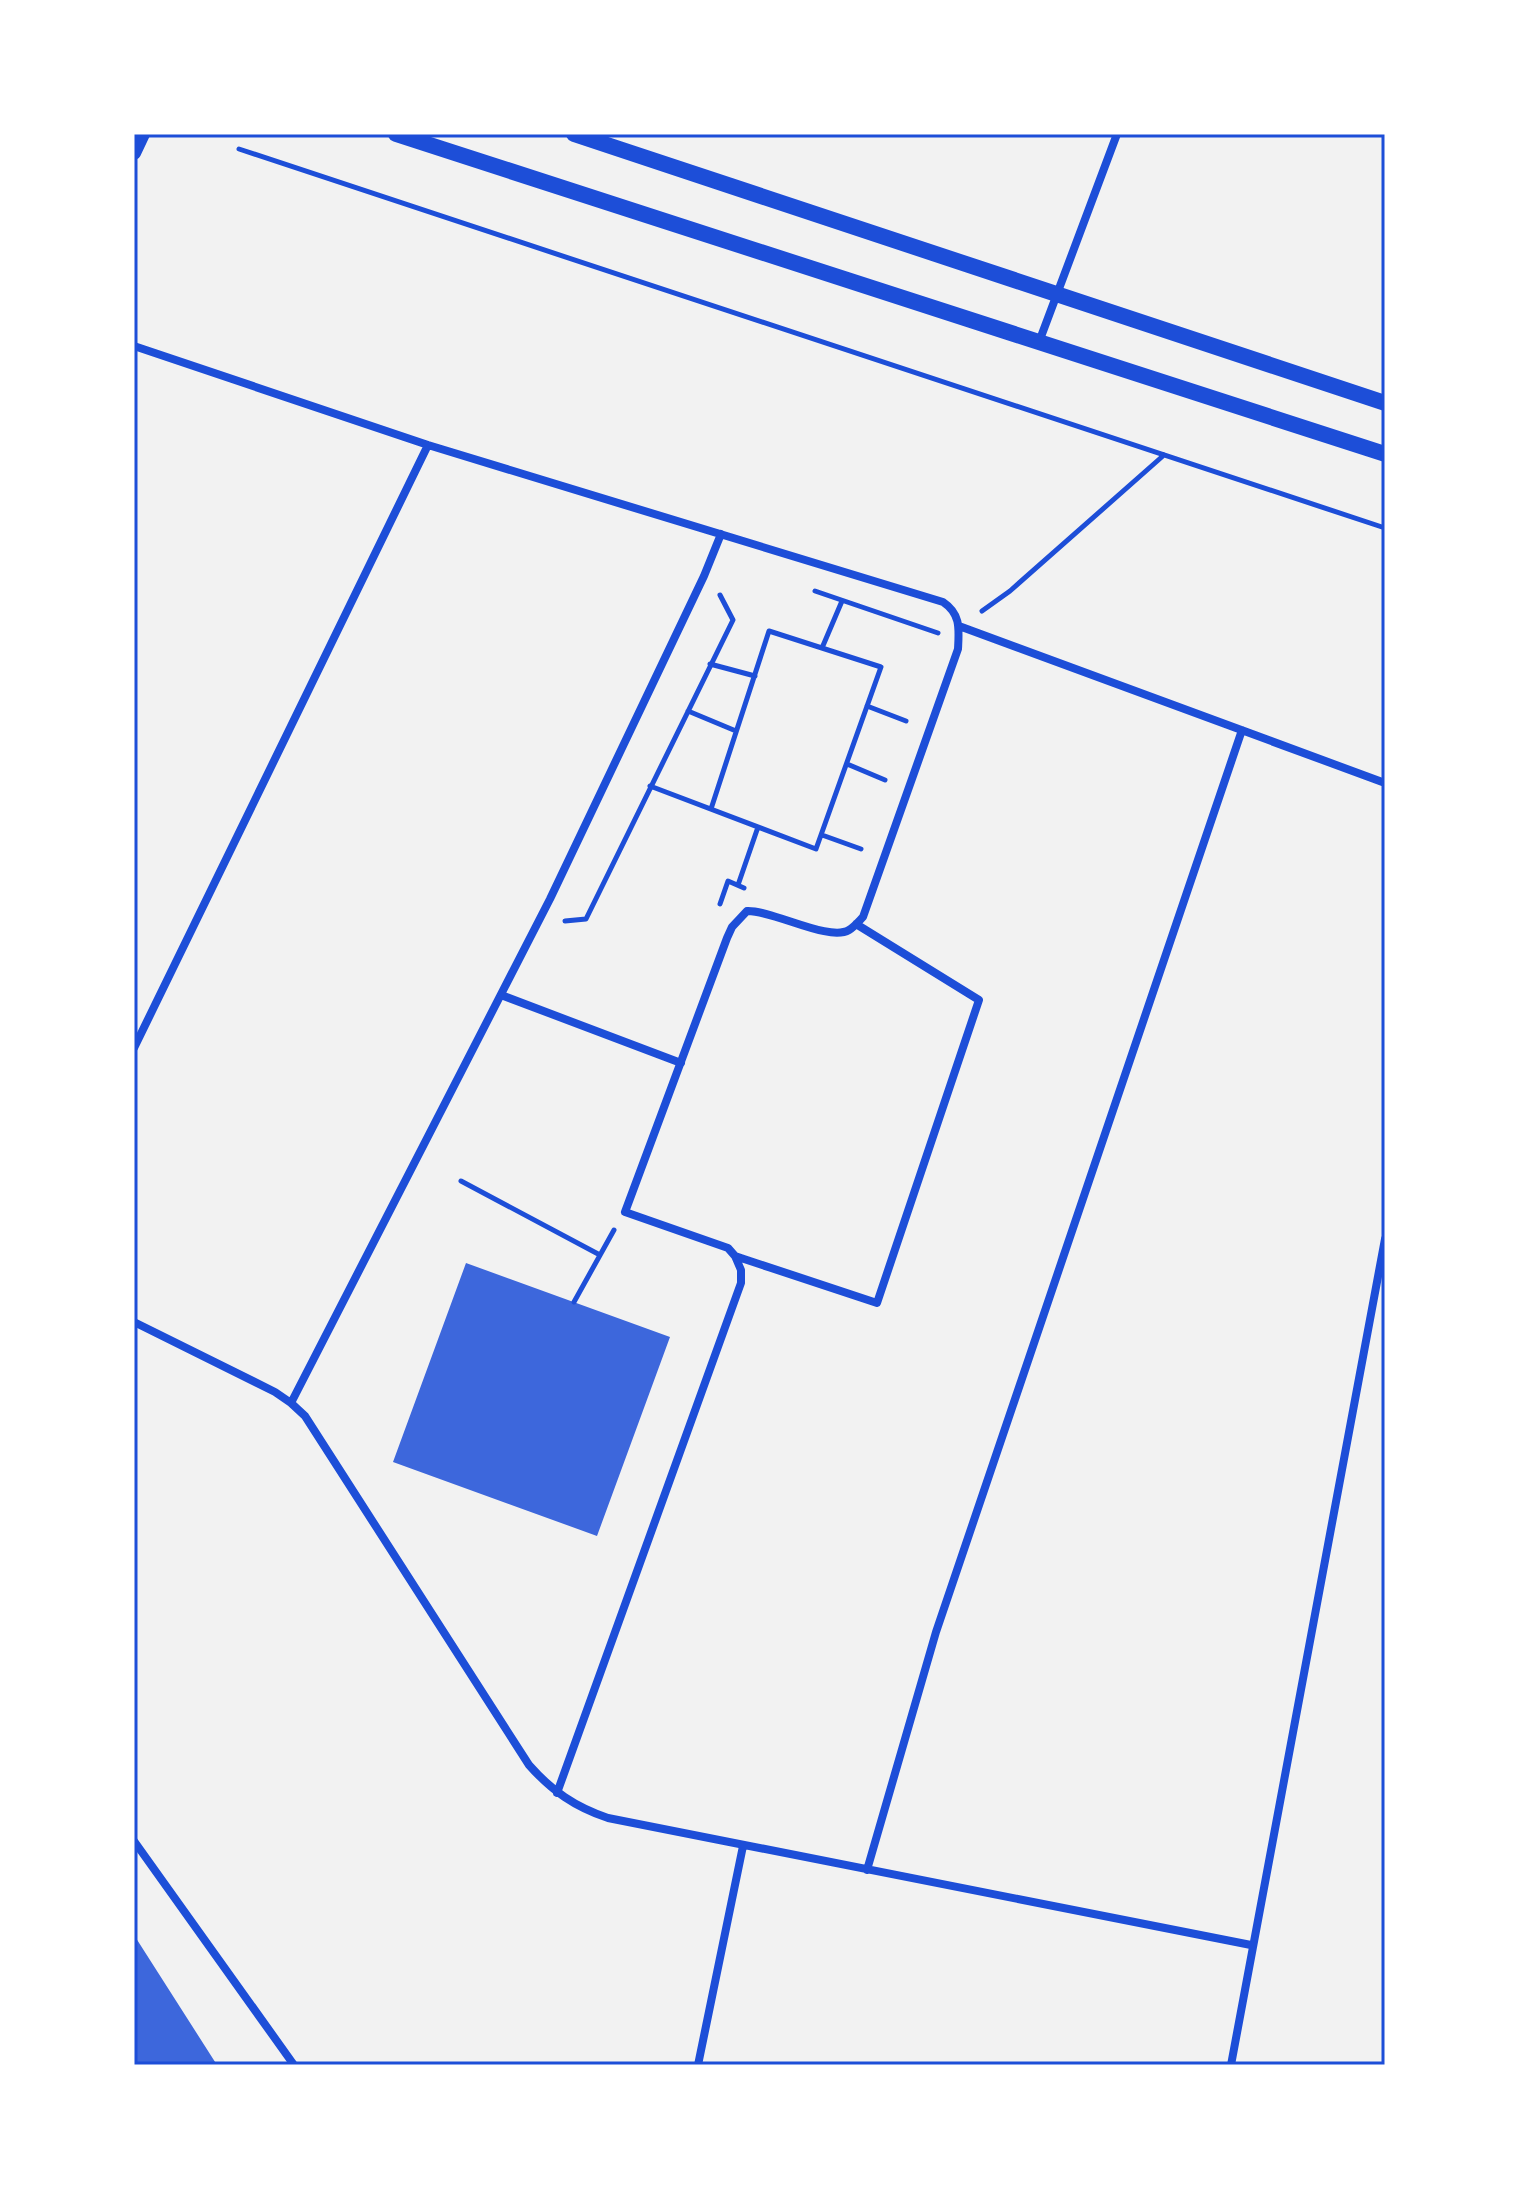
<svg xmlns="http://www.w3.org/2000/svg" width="1519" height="2199" font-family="'Golos Text',sans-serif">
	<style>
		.building { fill: #3d67dc }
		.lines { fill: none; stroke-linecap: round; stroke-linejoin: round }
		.path { stroke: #1d4ed8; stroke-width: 5 }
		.minor { stroke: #1d4ed8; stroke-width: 8 }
		.tertiary { stroke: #1d4ed8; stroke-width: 14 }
		.secondary { stroke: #1d4ed8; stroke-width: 16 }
		.neatline { fill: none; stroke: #1d4ed8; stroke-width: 3 }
	</style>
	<rect width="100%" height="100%" fill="#f2f2f2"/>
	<!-- building -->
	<path class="building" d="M466,1263L670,1337L597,1536L393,1462Z
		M134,1935L217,2065H134Z"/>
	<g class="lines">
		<!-- path -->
		<path class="path" d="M239,149L1385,528
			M815,591L938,633
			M982,611L1010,591L1164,455
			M822,648L842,601
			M710,664L755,676
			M867,706L906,721
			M688,711L736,731
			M847,764L885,780
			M650,786L816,849L881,667L769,631L711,809
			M822,835L861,849
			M738,885L758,827
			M720,904L728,881L744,888
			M565,921L586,919L733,620L720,595
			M461,1181L600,1255
			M574,1302L614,1230"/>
		<!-- minor -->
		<path class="minor" d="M1039,342L1117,134
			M134,346L428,445L943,602C961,614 959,629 958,649L863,917C859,921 854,927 849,930C829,942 773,910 747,911L732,927L727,938L625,1212L728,1248L735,1256L877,1303L979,1000L856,924
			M959,626L1385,783
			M501,995L681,1063
			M134,1048L428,445
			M134,1322L275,1392L291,1403L305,1416L529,1765C552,1791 575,1807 608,1818L1251,1945
			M291,1403L550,899L704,576L721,534
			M557,1793L741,1283V1270L735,1256
			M134,1841L294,2065
			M867,1870L936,1632L1242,730
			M698,2065L743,1846
			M1231,2065L1385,1239"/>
		<!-- tertiary -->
		<path class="tertiary" d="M134,153L143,134"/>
		<!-- secondary -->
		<path class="secondary" d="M396,134L1385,454
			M574,134L1385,403"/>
	</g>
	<!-- border -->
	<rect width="1519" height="2199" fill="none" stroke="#ffffff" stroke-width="272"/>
	<rect x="136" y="136" width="1247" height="1927" class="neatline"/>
</svg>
